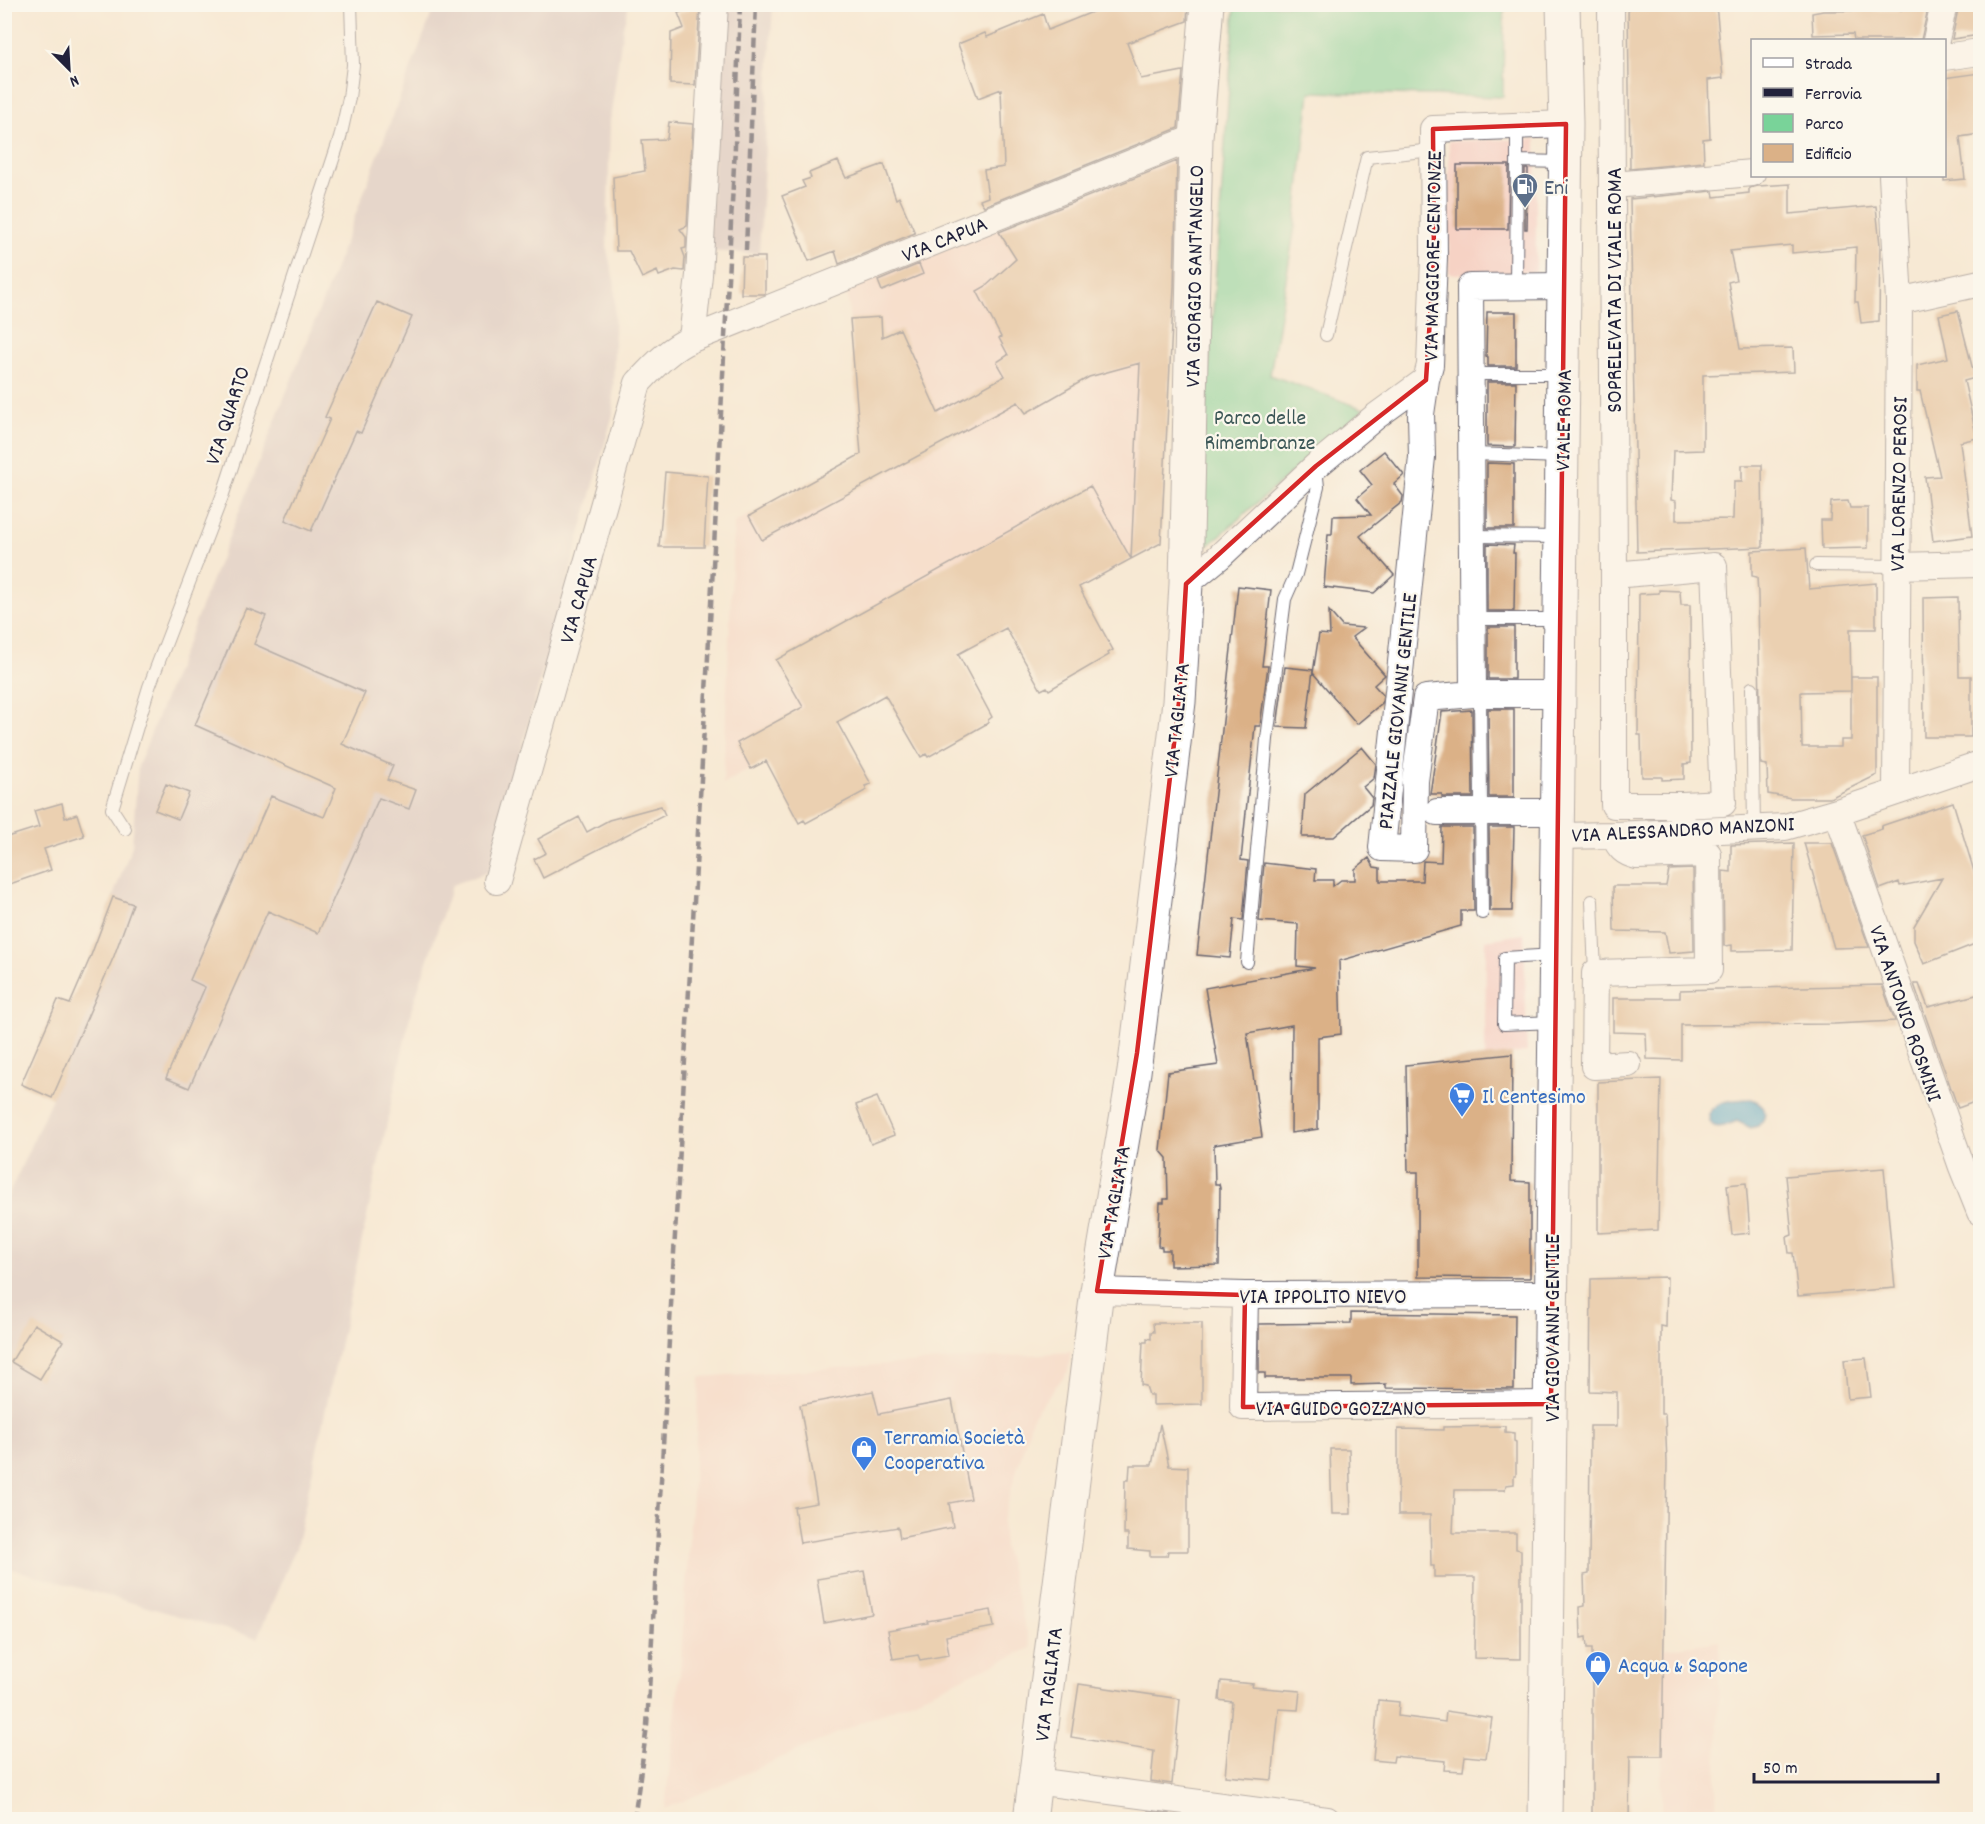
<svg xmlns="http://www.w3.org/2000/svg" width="1985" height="1824" font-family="Dekko,sans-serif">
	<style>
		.built { fill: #f6d2c4 }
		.industrial { fill: #d1bfbe }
		.green { fill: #79d399; stroke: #4e7a6a; stroke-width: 1.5 }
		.water { fill: #4da5ca; stroke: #386482; stroke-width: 1.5 }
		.building { fill: #dbb187 }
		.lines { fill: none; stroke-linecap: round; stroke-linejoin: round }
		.lane-casing { stroke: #6d6871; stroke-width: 14 }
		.street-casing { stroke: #6d6871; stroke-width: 28 }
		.secondary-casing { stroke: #6d6871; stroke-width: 35 }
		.lane { stroke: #fff; stroke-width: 12 }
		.street { stroke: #fff; stroke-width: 26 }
		.secondary { stroke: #fff; stroke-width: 33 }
		.rail { stroke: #22223b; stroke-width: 4.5; stroke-dasharray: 9 4.5; stroke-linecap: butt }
		.marked { fill: none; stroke: #d62828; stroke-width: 4.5; stroke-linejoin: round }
		.labels { text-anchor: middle; stroke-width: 4.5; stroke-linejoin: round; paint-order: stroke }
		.service-label { font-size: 22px; fill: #4e5e75; stroke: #fbf7ec; text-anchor: start }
		.street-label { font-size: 22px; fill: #22223b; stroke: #fbf7ec }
		.park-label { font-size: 22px; fill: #3c5757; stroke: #fbf7ec }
		.shop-label { font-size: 22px; fill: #366cbe; stroke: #fbf7ec; text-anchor: start }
	</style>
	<rect width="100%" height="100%" fill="#fbf7ec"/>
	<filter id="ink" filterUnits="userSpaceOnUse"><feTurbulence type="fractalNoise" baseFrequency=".0167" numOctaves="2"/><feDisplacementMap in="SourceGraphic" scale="12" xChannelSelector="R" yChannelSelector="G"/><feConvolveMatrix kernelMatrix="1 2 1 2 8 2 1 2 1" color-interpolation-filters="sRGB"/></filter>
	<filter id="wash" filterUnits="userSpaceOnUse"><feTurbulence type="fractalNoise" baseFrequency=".008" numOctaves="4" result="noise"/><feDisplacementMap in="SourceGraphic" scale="24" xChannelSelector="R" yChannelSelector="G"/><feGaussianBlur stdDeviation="1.35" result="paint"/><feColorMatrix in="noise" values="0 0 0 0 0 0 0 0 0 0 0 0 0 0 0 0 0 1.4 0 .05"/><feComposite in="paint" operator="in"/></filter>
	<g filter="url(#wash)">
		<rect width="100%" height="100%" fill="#f7e9d4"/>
		<!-- built -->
		<path class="built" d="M1536,139V272L1449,274V141Z
			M1180,158L1161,543L723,784L734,523L861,454L847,288Z
			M1524,934L1527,1052L1485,1057L1486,940Z
			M1071,1352L1068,1371L1033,1415L1002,1521L1004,1547L1031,1648L665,1809L680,1673L700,1377Z
			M1720,1641L1716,1819L1661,1820L1663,1649Z"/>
		<!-- industrial -->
		<path class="industrial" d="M435,5H629L623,27L610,121L607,250L615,284L613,414L488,872L452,885L411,1011L296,1548L257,1638L5,1567V1203L52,1098L21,1084L58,1000L70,1004L88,963L132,846L138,766L325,295Z
			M723,5H773L759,254L708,251Z"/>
		<!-- green -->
		<path class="green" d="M1235,5H1504L1503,97L1310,92L1295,226L1270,375L1364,409L1209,545L1203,542L1197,533Z"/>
		<!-- water -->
		<path class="water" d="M1751,1099C1765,1103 1770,1115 1758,1126L1751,1128L1737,1121C1726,1125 1709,1135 1709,1113C1717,1099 1737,1100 1751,1099Z"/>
		<g id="blocks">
			<!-- building -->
			<path class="building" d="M1112,4H1188L1187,21L1127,43L1141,79L1183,71L1178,128L984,206L980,200L988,197L984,170L1004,167L1001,89L978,98L958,44L985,33L987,37L1043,14L1048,30Z
				M1628,4H1716L1723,78L1708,80L1710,138L1703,139L1704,162L1630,169Z
				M1901,4H1929L1921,40H1854L1853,34L1813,35L1812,13L1823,11L1901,10Z
				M1959,4H1980V35L1952,39Z
				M700,6L695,85L670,84L671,33L684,28L678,13Z
				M1980,73V134L1960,137L1965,179L1944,181V78Z
				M669,122L693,124L687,226L680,229L686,237V248L682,249L685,257L684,271L675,270L659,276L657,271L642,278L629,251H616L613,177L645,171L642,140L667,139Z
				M838,161L846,178L884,164L896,199L899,197L915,233L839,264L835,251L809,261L782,196L805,187L802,181L811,178L809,173Z
				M1177,161L1174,286L1161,543L1131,559L1140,363L1089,377L1026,413L1018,402L762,540L749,516L861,454L850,319L881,317L882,337L900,329L938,413L1005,376L997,362L1008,355L999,338L1001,337L977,291L986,286L1016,259L999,232Z
				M1457,165H1509L1508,229H1457Z
				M1525,169H1528L1527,229H1525Z
				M1790,184V214L1876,206L1880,245L1879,321L1861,323L1858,302H1855L1856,247L1792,253V245L1730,251L1736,280L1728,282L1740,349L1793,348L1794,372L1703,375V450L1673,451L1671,500L1676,501V520L1733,519L1734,481H1742V465H1762L1763,547L1637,552L1630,199L1713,191L1714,197L1749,193V188L1758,186Z
				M742,257H765V294H741Z
				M919,264L923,274L882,291L878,281Z
				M377,302L412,317L361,433L356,431L311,531L285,520L330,419L325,417Z
				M1958,311L1975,378L1964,381L1977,438L1960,442L1972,536L1933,541L1925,477L1940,476L1920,391H1917V365L1948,358L1939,315Z
				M1487,312H1516V366H1488V357H1486Z
				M1487,382H1516L1515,447L1487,446Z
				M1384,451L1404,475L1394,484L1403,496L1402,502L1360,536L1394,575L1374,593L1324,587L1328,534H1332L1333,516L1371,515L1357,498L1372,485L1360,470Z
				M1487,463L1514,464V528H1487Z
				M665,472L708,476L704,547H659Z
				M1090,486L1131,559L1079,587L1113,650L1108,653L1109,655L1049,690L1047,687L1041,690L1006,628L958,654L992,717L988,720V723L928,757L926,754L921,757L885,695L837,722L871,784L865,786L867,790L806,823L804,820L799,823L766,761L751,769L737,743L803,707L776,660Z
				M1848,501L1850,508H1868V548L1822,549L1821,520H1830L1831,502Z
				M1487,544L1514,545L1513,553H1515L1514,611H1487Z
				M1806,548L1809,589L1876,583V629H1850L1851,691L1801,692L1802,747H1841V740H1851V677H1877V775L1830,798H1791L1768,794L1767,765L1761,764L1758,595L1757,577L1752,576V551Z
				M1238,586L1271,590L1262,666H1268L1260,726H1255L1241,860L1248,861L1243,920L1234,919L1230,958L1197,955Z
				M1659,590L1680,591L1681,605H1690L1691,763L1684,764V779L1662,780V777H1642L1641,735H1638L1639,594L1659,593Z
				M1958,597L1959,676H1971V737H1924L1923,598Z
				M246,608L266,616L254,644L365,693L342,744L393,766L387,780L416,790L409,809L379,798L318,933L268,911L189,1088L166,1078L205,987L190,980L271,796L324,817L336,788L195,725Z
				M1329,611L1342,626L1364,628L1352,637L1385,675L1374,685L1383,695L1382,703L1357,724L1313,673L1319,634L1330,635Z
				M1488,627H1514V679H1488Z
				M1285,667L1313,670L1306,728L1277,727Z
				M1488,709H1514V797H1489Z
				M1472,710L1473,797H1442V794H1430L1442,712Z
				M1362,747L1376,764L1374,778L1363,787L1372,798L1371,805L1334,837H1302L1305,794Z
				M166,784L189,793L178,819L155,810Z
				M1953,802L1980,891V942L1924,964L1914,941V926L1942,878L1900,886L1899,882L1880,889L1862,835L1882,829L1881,826Z
				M62,803L65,818L77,814L84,836L44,849L51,870L4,886V838L39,827L34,811Z
				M661,806L665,815L543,878L534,859L546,853L538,839L579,817L587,832L609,820Z
				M1442,827H1473L1474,911H1461V926L1339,961L1341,1034L1318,1037V1129L1291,1133L1292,1025L1247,1033L1262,1137L1214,1145L1215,1184H1219L1220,1188L1219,1265L1170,1266V1250H1162V1247L1158,1246L1160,1203H1164V1199H1168L1167,1158L1160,1150L1168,1072L1218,1065L1205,988L1315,968L1297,966L1298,924L1259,921L1264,863L1316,869L1315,880H1333V886L1341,880H1355V869L1369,858L1374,867L1380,868V881H1422L1423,861L1441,862Z
				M1489,827H1514L1512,911H1490Z
				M1794,843L1792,950L1732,951V945L1724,946L1723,871L1731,872V845Z
				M1804,843H1832L1869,947L1834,948Z
				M1693,869L1694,951L1669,953L1665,932L1614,931L1613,886H1666L1669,870Z
				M113,897L133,904L114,956L52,1098L21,1084L58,1000L70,1004L90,958Z
				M1914,984H1919L1928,1007L1980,994V1100L1958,1108Z
				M1882,985L1895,1021L1834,1024L1681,1025V1060L1647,1059L1646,1033L1613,1032V998H1680V990Z
				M1512,1054L1511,1181L1530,1182V1278L1418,1277V1172H1408L1406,1065Z
				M1661,1079L1658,1230L1598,1233V1082Z
				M877,1097L894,1135L871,1144L856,1105Z
				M1884,1168L1895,1288L1798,1296L1793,1253H1789L1787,1237L1792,1235L1786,1176Z
				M1746,1183L1750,1233L1732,1235L1727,1185Z
				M1667,1277L1666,1327L1661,1326V1414H1665L1667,1463L1662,1756H1630L1629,1820H1592V1648H1587L1586,1637L1581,1638L1580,1607L1585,1606L1584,1575L1589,1574L1590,1426H1617V1392L1590,1391L1591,1279Z
				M1351,1313L1515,1315L1514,1389L1386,1388V1384L1351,1385V1378H1265V1373H1259V1324L1351,1323Z
				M1153,1323H1202V1404L1153,1405V1395H1149L1146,1386L1141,1385L1143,1342H1147V1338L1151,1339V1332H1154Z
				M34,1324L63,1341L40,1379L11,1362Z
				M1866,1358L1871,1397L1848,1399L1844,1360Z
				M873,1391L879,1414L952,1400L971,1499L949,1503L953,1527L900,1538L898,1527L800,1543L794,1507L817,1503L800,1405Z
				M1160,1424L1169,1466L1188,1467V1551H1168L1167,1556H1150V1551L1128,1549V1534H1124L1125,1480H1129L1130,1465H1152Z
				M1505,1426V1432L1514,1433V1441L1516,1442V1476H1514V1484L1506,1485L1505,1490H1455L1453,1533H1516V1549L1521,1550V1659L1474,1658L1475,1577H1434V1566H1431L1430,1515H1398V1429L1443,1430V1427Z
				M1330,1449H1349L1351,1514H1332Z
				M864,1571L872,1614L824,1623L817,1579Z
				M991,1610L994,1627L946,1636L949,1655L920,1660L918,1655L893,1659L888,1630L928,1623L927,1621Z
				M1221,1681L1253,1684L1252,1687L1300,1691L1298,1710L1279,1709L1272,1780L1225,1776L1232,1702L1219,1700Z
				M1079,1684L1180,1699L1172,1784L1151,1781L1154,1751L1071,1737Z
				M1378,1700L1399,1702L1398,1716L1445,1722L1446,1711L1492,1718L1486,1758L1465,1756L1463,1771L1444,1770L1445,1761L1394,1756L1393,1762L1373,1760Z
				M1148,1811L1170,1814L1169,1820H1147Z"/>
		</g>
	</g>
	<g filter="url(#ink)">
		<use href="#blocks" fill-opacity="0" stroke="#6d6871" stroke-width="1.5"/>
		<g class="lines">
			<!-- lane casing -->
			<g class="lane-casing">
				<path id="lane" d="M1517,161V126
					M1516,287L1517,161L1564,162
					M1326,335L1367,157L1433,150
					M1471,374H1562
					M1473,454L1561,457
					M1473,536L1560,537
					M1816,565L1896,566
					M1473,619H1559
					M1752,688L1754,828
					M1480,694L1482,913
					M125,829L112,809L149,687L223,494L340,138L349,98L353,65L351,4
					M1592,901L1595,973
					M1247,962L1267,739L1285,599L1296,574L1318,487L1316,468
					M1554,1022L1504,1024L1505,958L1555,955"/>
			</g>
			<!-- street casing -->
			<g class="street-casing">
				<path id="street" d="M1611,4L1614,575
					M1936,40L1944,4
					M1944,57L1980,52
					M1892,176L1899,301L1896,792
					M1613,185L1752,173
					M1899,301L1980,283
					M692,339L699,275L715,4
					M1426,380L1421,414L1422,457L1382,848L1414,849L1415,781L1426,698L1473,694H1559
					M1896,566L1980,564
					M1186,584L1219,557L1316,466L1375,417L1426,380L1430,365L1434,257L1433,129L1566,124
					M1473,694L1470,287L1564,286
					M1437,812H1557
					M1837,812L1962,1167L1980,1212
					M1681,832L1682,805H1614V575L1714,566L1723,803L1682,805
					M1614,835C1619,848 1624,853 1637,856L1708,854L1709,970L1595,973L1594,1066L1628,1064
					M1557,836L1614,835L1785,827L1837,812L1980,764
					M497,881L638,383C654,366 670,348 692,339L1196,137
					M1097,1291L1245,1295L1550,1294
					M1245,1295L1243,1407L1551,1404
					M1035,1781L1327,1820"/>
			</g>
			<!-- secondary casing -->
			<g class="secondary-casing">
				<path id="secondary" d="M1030,1820L1097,1291L1134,1072L1179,702L1186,584L1196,137L1207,4
					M1545,1820L1566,124L1563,4"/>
			</g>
			<!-- lane -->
			<use href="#lane" class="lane"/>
			<!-- street -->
			<use href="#street" class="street"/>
			<!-- secondary -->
			<use href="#secondary" class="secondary"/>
			<!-- rail -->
			<path class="rail" d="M746,250L756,4
				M634,1820L647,1726L711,604L735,146L740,4"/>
		</g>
	</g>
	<!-- marked area -->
	<path d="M0 0H1985V1824H0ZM1566,124L1551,1404L1243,1407L1245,1295L1097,1291L1137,1053L1179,702L1186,584L1316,466L1426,380L1434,257L1433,129Z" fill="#f7e9d4" fill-opacity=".55" fill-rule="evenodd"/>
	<path class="marked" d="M1566,124L1551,1404L1243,1407L1245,1295L1097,1291L1137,1053L1179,702L1186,584L1316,466L1426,380L1434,257L1433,129Z"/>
	<!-- icons -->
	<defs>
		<g id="fuel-pin" transform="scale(1.35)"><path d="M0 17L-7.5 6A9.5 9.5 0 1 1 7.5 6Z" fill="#5c6f8a" stroke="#fbf7ec"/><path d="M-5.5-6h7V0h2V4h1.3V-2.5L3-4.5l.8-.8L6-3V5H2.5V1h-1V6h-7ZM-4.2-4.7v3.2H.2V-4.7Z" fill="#fff"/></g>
		<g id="supermarket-pin" transform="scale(1.35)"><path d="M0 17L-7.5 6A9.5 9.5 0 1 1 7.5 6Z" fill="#3f7fe0" stroke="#fbf7ec"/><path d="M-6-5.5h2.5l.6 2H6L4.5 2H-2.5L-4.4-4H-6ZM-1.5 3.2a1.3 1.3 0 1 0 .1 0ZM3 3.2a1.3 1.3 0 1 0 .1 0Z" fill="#fff"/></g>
		<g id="shop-pin" transform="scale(1.35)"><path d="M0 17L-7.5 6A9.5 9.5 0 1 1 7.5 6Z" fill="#3f7fe0" stroke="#fbf7ec"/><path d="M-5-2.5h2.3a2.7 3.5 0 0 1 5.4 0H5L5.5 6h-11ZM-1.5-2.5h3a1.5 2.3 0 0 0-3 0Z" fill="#fff"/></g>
	</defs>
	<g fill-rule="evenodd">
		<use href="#fuel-pin" x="1525" y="186"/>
		<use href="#supermarket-pin" x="1462" y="1095"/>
		<use href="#shop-pin" x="864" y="1449"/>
		<use href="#shop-pin" x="1598" y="1664"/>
	</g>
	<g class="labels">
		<!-- service labels -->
		<g class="service-label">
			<text x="1544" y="194">Eni</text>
		</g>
		<!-- street labels -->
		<g class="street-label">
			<text transform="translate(944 238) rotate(-22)" y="8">VIA CAPUA</text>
			<text transform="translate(1431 256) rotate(-89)" y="8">VIA MAGGIORE CENTONZE</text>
			<text transform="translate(1193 276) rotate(-89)" y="8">VIA GIORGIO SANT'ANGELO</text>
			<text transform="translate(1613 290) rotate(-90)" y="8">SOPRELEVATA DI VIALE ROMA</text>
			<text transform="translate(226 415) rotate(-72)" y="8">VIA QUARTO</text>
			<text transform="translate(1562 420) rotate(-89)" y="8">VIALE ROMA</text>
			<text transform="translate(1897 484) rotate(-89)" y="8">VIA LORENZO PEROSI</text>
			<text transform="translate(577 599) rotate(-74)" y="8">VIA CAPUA</text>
			<text transform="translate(1396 711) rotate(-84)" y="8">PIAZZALE GIOVANNI GENTILE</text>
			<text transform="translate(1175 720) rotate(-84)" y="8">VIA TAGLIATA</text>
			<text transform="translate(1683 828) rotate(-3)" y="8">VIA ALESSANDRO MANZONI</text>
			<text transform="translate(1907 1013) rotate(71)" y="8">VIA ANTONIO ROSMINI</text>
			<text transform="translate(1112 1202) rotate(-80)" y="8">VIA TAGLIATA</text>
			<text x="1323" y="1303">VIA IPPOLITO NIEVO</text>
			<text transform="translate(1551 1328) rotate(-90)" y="8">VIA GIOVANNI GENTILE</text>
			<text x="1341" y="1415">VIA GUIDO GOZZANO</text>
			<text transform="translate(1047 1684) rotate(-83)" y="8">VIA TAGLIATA</text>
		</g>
		<!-- park labels -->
		<g class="park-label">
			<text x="1260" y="424">Parco delle<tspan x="1260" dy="25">Rimembranze</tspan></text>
		</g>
		<!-- shop labels -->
		<g class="shop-label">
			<text x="1482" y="1103">Il Centesimo</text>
			<text x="884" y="1444">Terramia Società<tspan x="884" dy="25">Cooperativa</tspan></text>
			<text x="1618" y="1672">Acqua &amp; Sapone</text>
		</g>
	</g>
	<!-- margin -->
	<rect width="1985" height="1824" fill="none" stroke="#fbf7ec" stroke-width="24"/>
	<!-- legend -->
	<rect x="1751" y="39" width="195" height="138" fill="#fbf7ec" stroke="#a4a2a5" stroke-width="1.5"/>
	<rect x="1763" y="58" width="30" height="9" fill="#ffffff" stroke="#a4a2a5" stroke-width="1.5"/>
	<text x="1805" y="69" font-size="18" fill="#22223b">Strada</text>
	<rect x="1763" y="88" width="30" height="9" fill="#22223b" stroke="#a4a2a5" stroke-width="1.5"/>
	<text x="1805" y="99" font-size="18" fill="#22223b">Ferrovia</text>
	<rect x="1763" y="114" width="30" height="18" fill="#79d399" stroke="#a4a2a5" stroke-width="1.5"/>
	<text x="1805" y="129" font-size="18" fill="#22223b">Parco</text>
	<rect x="1763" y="144" width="30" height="18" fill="#dbb187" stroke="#a4a2a5" stroke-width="1.5"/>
	<text x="1805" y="159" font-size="18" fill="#22223b">Edificio</text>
	<!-- north arrow -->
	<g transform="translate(69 69) rotate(156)" stroke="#fbf7ec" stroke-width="4.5" paint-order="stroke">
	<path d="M0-4.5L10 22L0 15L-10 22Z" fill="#22223b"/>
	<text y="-9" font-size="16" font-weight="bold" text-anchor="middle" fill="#22223b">N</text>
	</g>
	<!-- scale -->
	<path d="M1754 1773v9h184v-9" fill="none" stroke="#22223b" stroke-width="3"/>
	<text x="1763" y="1773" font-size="18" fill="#22223b" stroke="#fbf7ec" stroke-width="4.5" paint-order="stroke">50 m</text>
</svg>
